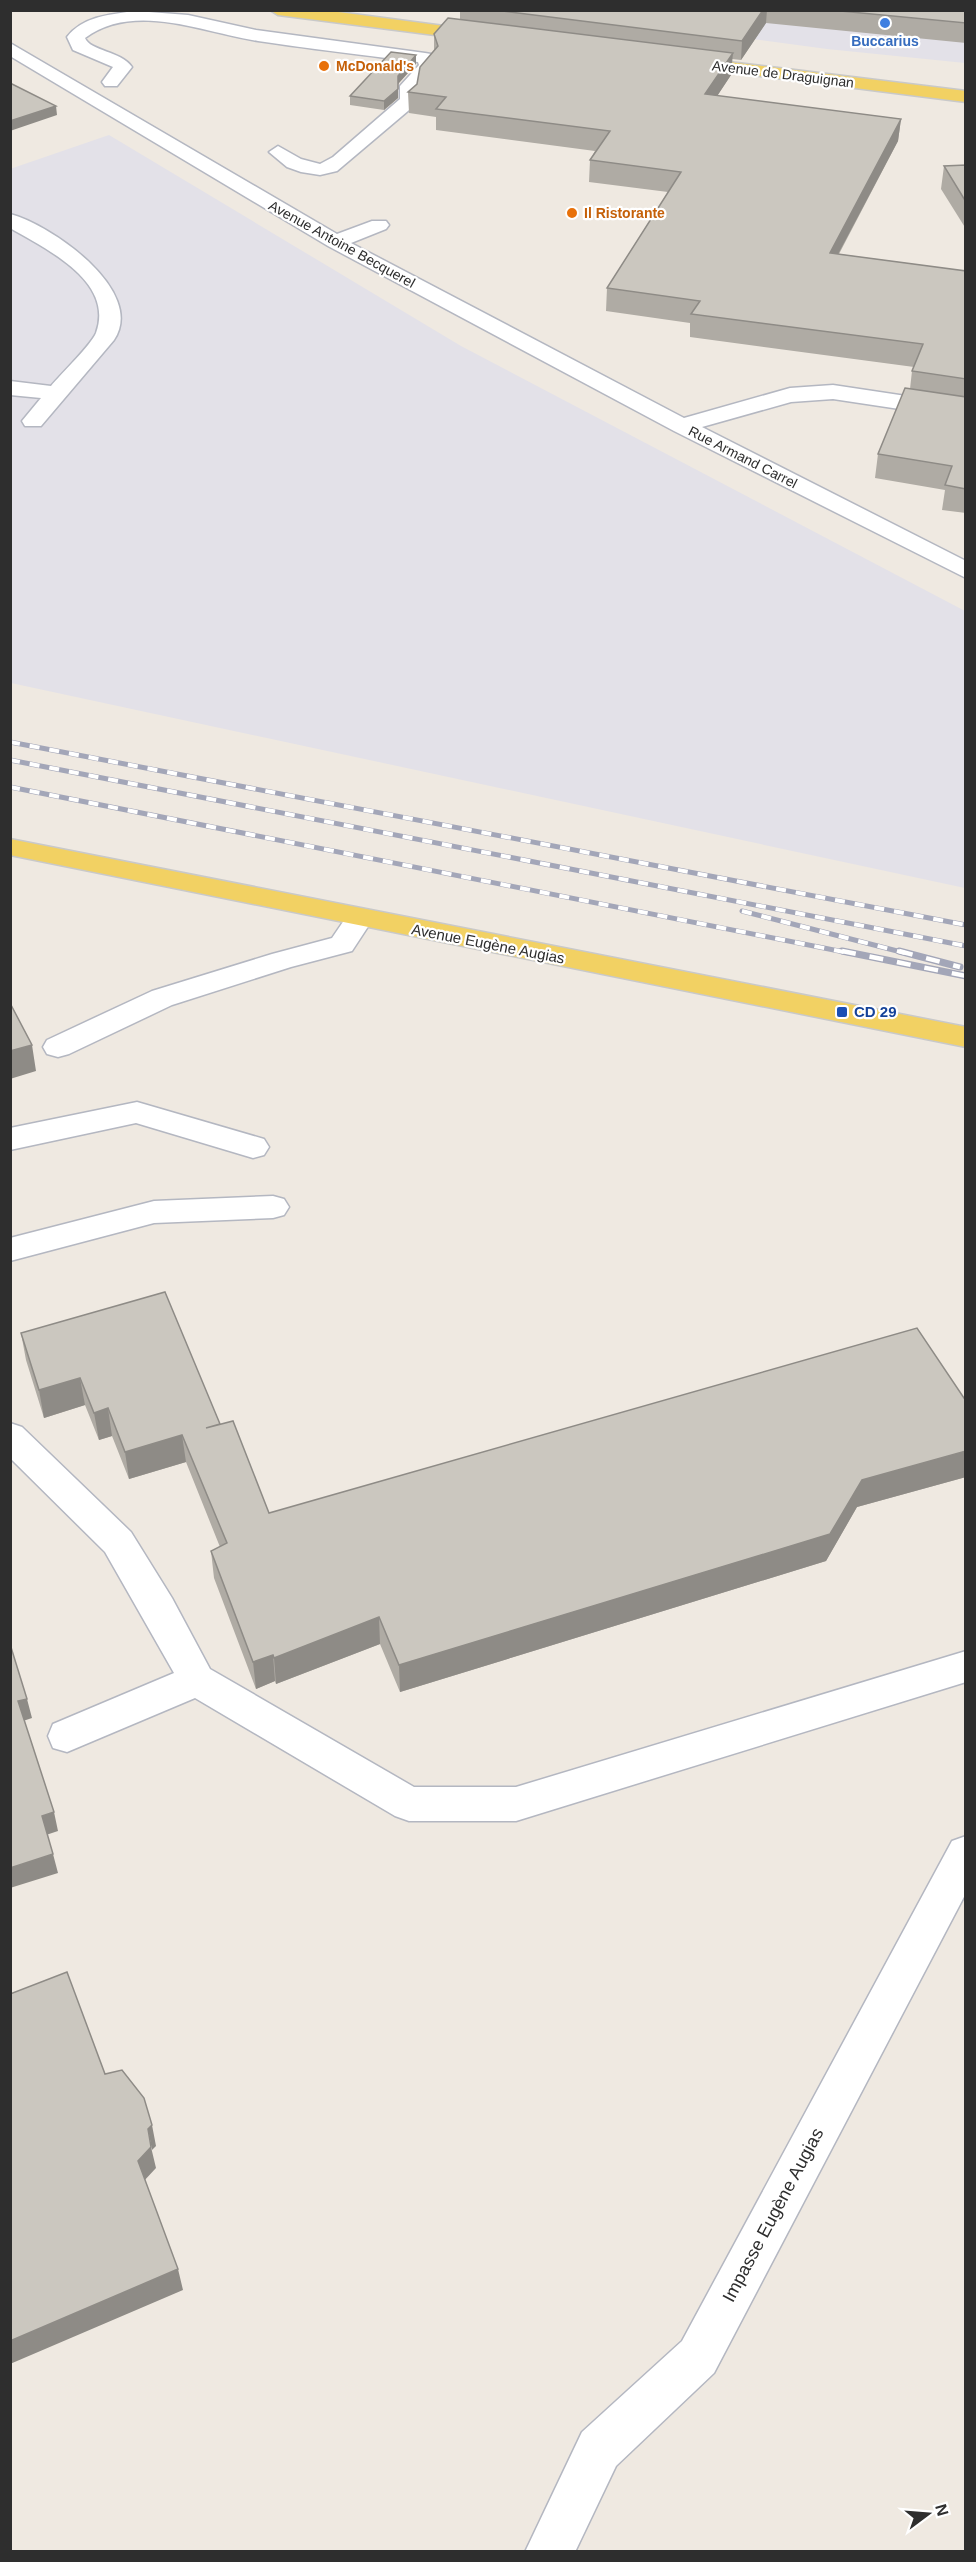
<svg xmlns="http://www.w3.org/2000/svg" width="976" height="2562" font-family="Helvetica,sans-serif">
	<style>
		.industrial { fill: #e3e1e8 }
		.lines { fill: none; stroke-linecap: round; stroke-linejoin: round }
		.minor-casing { stroke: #b4b7c1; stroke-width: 3 }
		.major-casing { stroke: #c9c9c9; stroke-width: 3 }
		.minor { fill: #fff; fill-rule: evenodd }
		.major { fill: #f2d163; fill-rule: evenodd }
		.rail-far1-casing { stroke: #a3a6b8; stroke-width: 5 }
		.rail-casing { stroke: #a3a6b8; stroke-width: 7 }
		.rail-far1 { stroke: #fff; stroke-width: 4; stroke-dasharray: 10; stroke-linecap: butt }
		.rail { stroke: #fff; stroke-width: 4.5; stroke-dasharray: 14; stroke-linecap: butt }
		.wall { fill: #afaba4 }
		.shaded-wall { fill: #8e8b86 }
		.building { fill: #cbc7bf; stroke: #8e8b86; stroke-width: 1.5 }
		.shop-dot { fill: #3f7fe0; stroke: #fff; stroke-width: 2 }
		.food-dot { fill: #e8710a; stroke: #fff; stroke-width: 2 }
		.transit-dot { fill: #1a4fb4; stroke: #fff; stroke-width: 2 }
		.labels { text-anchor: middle; stroke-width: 4.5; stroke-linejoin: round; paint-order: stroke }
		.far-shop-label { font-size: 14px; font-weight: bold; fill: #366cbe; stroke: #fff }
		.far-food-label { font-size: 14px; font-weight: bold; fill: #c56008; stroke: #fff; text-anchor: start }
		.far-street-label { font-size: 14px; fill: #2e2e2e; stroke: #fff }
		.street-label { font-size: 15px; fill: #2e2e2e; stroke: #fff }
		.transit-label { font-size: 15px; font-weight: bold; fill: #164399; stroke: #fff; text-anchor: start }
		.near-street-label { font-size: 18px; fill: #2e2e2e; stroke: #fff }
	</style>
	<rect width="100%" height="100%" fill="#efe9e1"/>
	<!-- industrial -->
	<path class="industrial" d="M542,11H965V63L827,49Z
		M109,135L461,346L965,611V888L11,683L10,169Z"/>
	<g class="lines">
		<!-- minor casing -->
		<g class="minor-casing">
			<path id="minor" d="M136,11L188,15L256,30L425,53L431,54L437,66L418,87L415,105L337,171L320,175L301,172L287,167L269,152L278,146L301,159L320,164L333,157L400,99V86L419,65L418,62C365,55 311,49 258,41C204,33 135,1 85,38C90,51 121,51 132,67L117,86H105L102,82L113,67L73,50L67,37C83,16 112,14 136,11Z
				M10,43L337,234L372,221H386L389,225L386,229L351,243L684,418L790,388L833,385L966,405V419L833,399L791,402L702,427L966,561V578L674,431L328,246L10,56Z
				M10,214C50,224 147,291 114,340L41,426H25L22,421L41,398L10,395V381L51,386C61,374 91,345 96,333C115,281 46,249 10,228Z
				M359,910L369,913L373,919L352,951L291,967L172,1005L69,1054L58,1057L47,1054L43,1047L47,1040L152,991L272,954L332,938L349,913Z
				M137,1102L264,1139L269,1147L264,1155L253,1158L136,1123L10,1150V1128Z
				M273,1196L284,1199L289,1207L284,1215L273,1218L154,1223L10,1261V1238L154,1201Z
				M10,1423L22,1427L131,1532L172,1598L210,1669L414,1787H516L966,1651V1682L516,1821H409L395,1816L195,1698L67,1752L53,1748L48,1736L53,1724L174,1673L105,1552L10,1458Z
				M966,1836V1893L714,2373L616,2466L575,2552H525L582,2432L682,2341L952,1841Z"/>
		</g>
		<!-- major casing -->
		<g class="major-casing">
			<path id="major" d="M270,10H323L482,31L491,36L482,41L278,15Z
				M688,57L966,91V102L682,66L679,62Z
				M10,839L966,1027V1047L10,855Z"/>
		</g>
		<!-- minor -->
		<use href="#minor" class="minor"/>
		<!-- major -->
		<use href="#major" class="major"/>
		<!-- rail-far1 casing -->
		<g class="rail-far1-casing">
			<path id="rail-far1" d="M10,742L966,925
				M10,760L966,946
				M10,787L849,953
				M742,911L905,953"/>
		</g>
		<!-- rail casing -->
		<g class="rail-casing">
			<path id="rail" d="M842,951L966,976
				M899,951L960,967"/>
		</g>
		<!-- rail-far1 -->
		<use href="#rail-far1" class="rail-far1"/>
		<!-- rail -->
		<use href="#rail" class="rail"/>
	</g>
	<!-- wall -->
	<path class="wall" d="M460,10H966V43L766,23L741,60L732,59L731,75L717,96L901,119L898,141L839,254L966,271V513L942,510L945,490L875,478L878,454L910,389L912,371L914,367L690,337V323L606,311L607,288L668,192L589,182L590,160L595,151L436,130V117L409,113L408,92L417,84L434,51V34L460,20Z
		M416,55V64L398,84V98L384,110L350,105V96Z
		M966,165V229L941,189L944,166Z
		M21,1333L220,1425L269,1513L966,1401V1477L857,1507L826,1561L400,1692L380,1644L276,1684L275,1681L256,1689L214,1578L211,1551L220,1547L186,1462L129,1479L112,1436L99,1440L85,1405L44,1418L26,1360Z"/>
	<!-- shaded-wall -->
	<path class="shaded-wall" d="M763,10H767L766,23L741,60L742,41Z
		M733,53L731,75L704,116L705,94Z
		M416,55V64L398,84V98L384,110V101L398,76Z
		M56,106L57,115L10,131V121Z
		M901,119L898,141L827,275L830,253Z
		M32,1045L36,1071L10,1079V1051Z
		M80,1378L85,1405L44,1418L39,1390Z
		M108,1408L112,1436L99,1440L94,1413Z
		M182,1435L186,1462L129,1479L125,1452Z
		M966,1451V1477L857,1507L826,1561L400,1692L399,1665L862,1480Z
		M379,1617L380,1644L276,1684L274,1658Z
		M273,1655L275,1681L256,1689L253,1662Z
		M27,1699L32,1718L23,1721L18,1701Z
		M54,1812L58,1831L46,1835L42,1816Z
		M53,1854L58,1873L10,1888V1868Z
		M152,2125L156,2146L152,2150L148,2129Z
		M151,2147L156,2168L143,2182L138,2161Z
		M178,2269L183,2290L10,2364V2341Z"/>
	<!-- building -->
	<path class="building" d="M495,10H763L742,41Z
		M830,10H966V23Z
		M448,18L733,53L705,94L901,119L830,253L966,271V379L912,371L923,344L691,314L700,301L607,288L681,172L590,160L610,131L436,109L446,97L408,92L417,84L420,67L438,46L434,34Z
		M391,52L416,55L398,76V89L384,101L350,96Z
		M10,83L56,106L10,121Z
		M966,165V202L944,166Z
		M905,388L966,397V489L945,485L952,466L878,454Z
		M10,1003L32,1045L10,1051Z
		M165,1292L220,1424L206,1428L233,1421L269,1513L917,1328L966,1401V1451L862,1480L830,1534L399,1665L379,1617L274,1658L273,1655L253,1662L211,1551L227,1543L182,1435L125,1452L108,1408L94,1413L80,1378L39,1390L21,1333Z
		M10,1644L27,1699L18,1701L54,1812L42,1816L53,1854L10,1868Z
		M67,1972L105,2074L122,2070L144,2098L152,2125L148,2129L151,2147L138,2161L178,2269L10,2341V1994Z"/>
	<!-- markers -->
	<circle class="shop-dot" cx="885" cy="23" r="6"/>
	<g class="food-dot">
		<circle cx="324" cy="66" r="6"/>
		<circle cx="572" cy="213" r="6"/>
	</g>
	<rect class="transit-dot" x="836" y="1006" width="12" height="12" rx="3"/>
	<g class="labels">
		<!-- far-shop labels -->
		<g class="far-shop-label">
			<text x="885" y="46">Buccarius</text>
		</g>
		<!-- far-food labels -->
		<g class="far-food-label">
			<text x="336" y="71">McDonald's</text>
			<text x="584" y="218">Il Ristorante</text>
		</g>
		<!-- far-street labels -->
		<g class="far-street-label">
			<text transform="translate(783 74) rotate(7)" y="5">Avenue de Draguignan</text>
			<text transform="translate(342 244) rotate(29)" y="5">Avenue Antoine Becquerel</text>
			<text transform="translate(743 457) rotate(27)" y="5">Rue Armand Carrel</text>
		</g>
		<!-- street labels -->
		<g class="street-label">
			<text transform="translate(488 944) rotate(11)" y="5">Avenue Eugène Augias</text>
		</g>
		<!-- transit labels -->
		<g class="transit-label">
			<text x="854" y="1017">CD 29</text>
		</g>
		<!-- near-street labels -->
		<g class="near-street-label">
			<text transform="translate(773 2215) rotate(-62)" y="6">Impasse Eugène Augias</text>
		</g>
	</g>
	<!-- border -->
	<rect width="976" height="2562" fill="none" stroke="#2e2e2e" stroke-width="24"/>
	<!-- north arrow -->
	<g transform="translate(928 2514) rotate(74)" stroke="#ffffff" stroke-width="4.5" paint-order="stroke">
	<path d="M0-4.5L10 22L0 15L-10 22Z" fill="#2e2e2e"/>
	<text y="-9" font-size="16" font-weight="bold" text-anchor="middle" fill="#2e2e2e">N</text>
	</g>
</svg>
